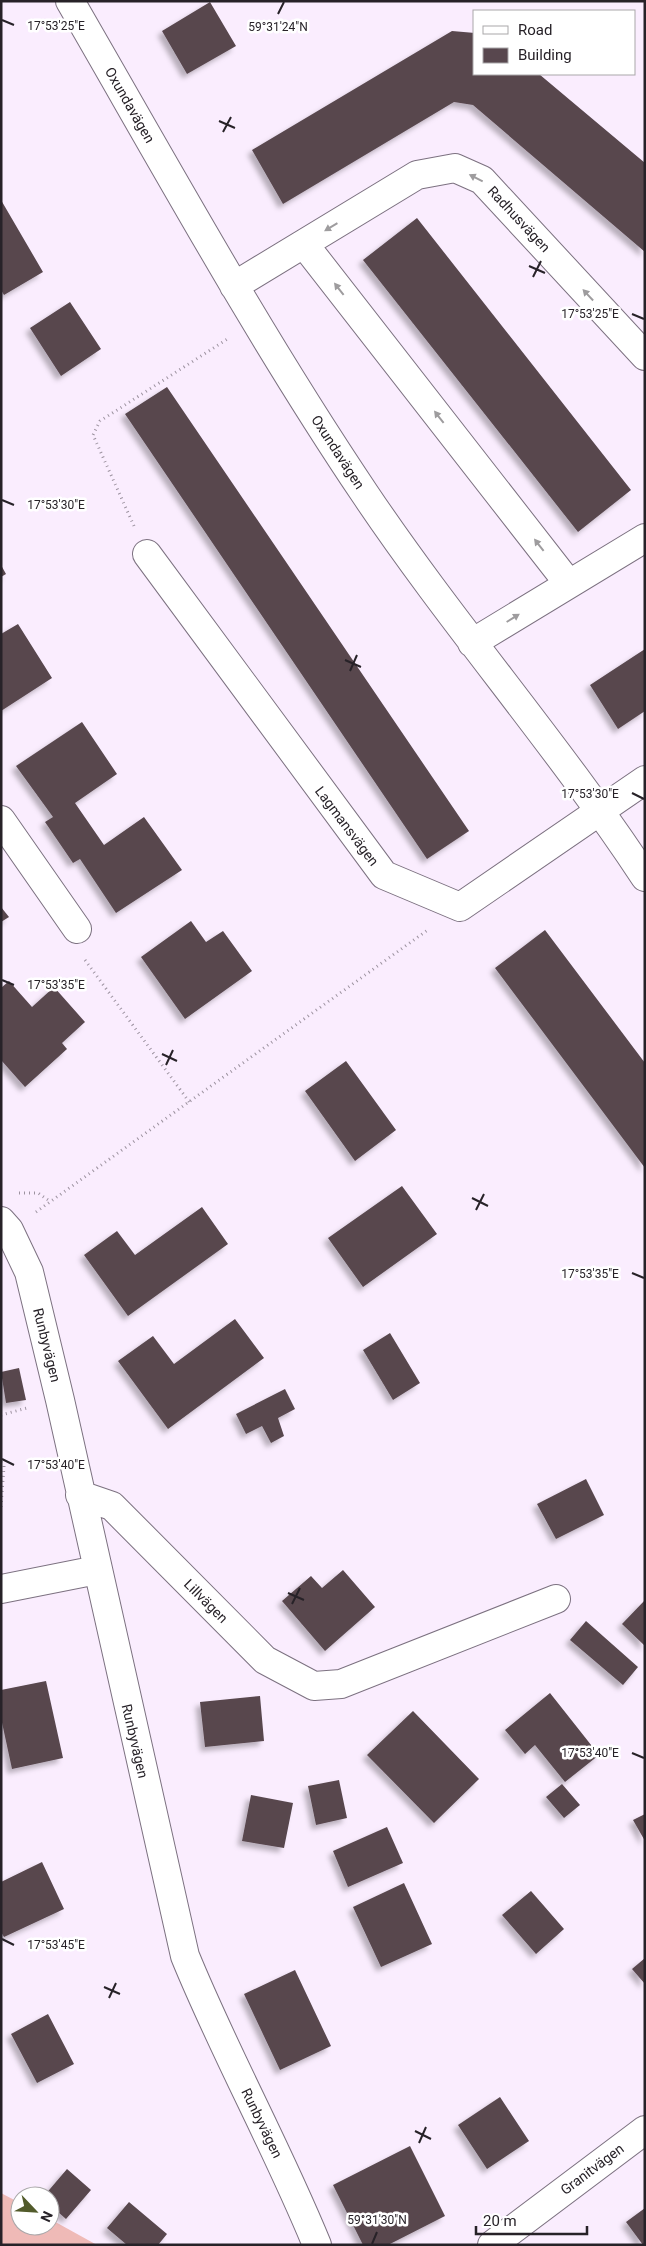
<svg xmlns="http://www.w3.org/2000/svg" width="646" height="2246" font-family="Roboto,sans-serif">
	<style>
		.green { fill: #efbab7 }
		.building { fill: #58474e; filter: url(#shadow) }
		.lines { fill: none; stroke-linecap: round; stroke-linejoin: round }
		.minor-casing { stroke: #7c7180; stroke-width: 30 }
		.path { stroke: #9d93a0; stroke-width: 3; stroke-dasharray: 1 4; stroke-linecap: butt }
		.minor { stroke: #fff; stroke-width: 28 }
		.oneway { fill: #9e9c9e }
		.ticks { fill: none; stroke: #272228; stroke-width: 2 }
		.labels { text-anchor: middle; stroke-width: 5; stroke-linejoin: round; paint-order: stroke }
		.street-label { font-size: 14px; fill: #272228; stroke: #fff }
		.ticks-label { font-size: 12px; text-anchor: middle; fill: #272228; stroke: #fff; stroke-width: 5; stroke-linejoin: round; paint-order: stroke }
	</style>
	<defs>
		<filter id="shadow"><feDropShadow dx="-4.5" dy="4.5" stdDeviation="2.5" flood-color="#0004"/></filter>
	</defs>
	<rect width="100%" height="100%" fill="#faedfe"/>
	<!-- green -->
	<path class="green" d="M1,2193L20,2203V2226H50V2219L97,2245H1Z"/>
	<!-- building -->
	<path class="building" d="M210,2L236,46L187,74L162,31Z
		M452,31L475,33V74H539L645,163V252L473,105L454,102L283,204L252,150Z
		M1,200L43,272L4,295L1,290Z
		M417,218L631,490L578,532L363,260Z
		M70,302L101,349L61,376L30,328Z
		M167,387L469,831L427,859L125,414Z
		M1,565L6,574L1,577Z
		M18,624L52,678L1,711V634Z
		M645,649V711L618,729L590,685Z
		M82,722L117,774L75,803L104,845L144,817L182,870L116,913L80,859L73,863L45,822L53,817L16,766Z
		M1,907L9,917L1,922Z
		M191,921L206,942L223,931L252,971L185,1019L141,957Z
		M545,930L645,1063V1168L495,968Z
		M9,981L32,1007L54,987L85,1022L62,1043L67,1049L25,1087L1,1060V988Z
		M346,1061L396,1130L355,1161L305,1091Z
		M402,1186L437,1234L363,1287L328,1238Z
		M202,1207L228,1244L128,1316L84,1255L117,1231L135,1255Z
		M235,1319L264,1358L168,1429L118,1361L153,1336L174,1364Z
		M390,1333L420,1383L393,1400L363,1350Z
		M19,1368L26,1400L6,1403L1,1372Z
		M285,1389L295,1409L278,1418L284,1436L271,1443L262,1426L246,1434L236,1414Z
		M586,1479L604,1515L556,1539L537,1504Z
		M343,1570L375,1607L325,1651L282,1601L311,1576L322,1588Z
		M645,1600V1646L622,1624Z
		M586,1621L638,1667L623,1685L570,1640Z
		M46,1681L63,1758L12,1769L1,1718V1690Z
		M550,1693L599,1755L565,1782L535,1745L525,1754L505,1730Z
		M260,1696L264,1741L205,1747L200,1702Z
		M413,1711L479,1779L434,1823L367,1755Z
		M339,1780L347,1818L316,1825L308,1786Z
		M562,1784L580,1805L564,1818L546,1797Z
		M251,1795L293,1803L284,1848L242,1841Z
		M645,1814V1841L633,1820Z
		M387,1827L403,1863L348,1887L333,1851Z
		M42,1862L64,1909L4,1937L1,1932V1882Z
		M404,1883L432,1944L381,1967L353,1907Z
		M531,1891L564,1929L536,1954L502,1915Z
		M645,1958V1984L632,1969Z
		M295,1970L331,2046L280,2070L244,1994Z
		M48,2014L74,2064L37,2083L11,2034Z
		M500,2097L529,2141L487,2169L458,2125Z
		M410,2146L445,2216L388,2245H363L333,2185Z
		M67,2169L91,2190L66,2219L50,2205V2196H44Z
		M129,2202L167,2234L158,2245H127L107,2228Z
		M645,2208V2245H643L626,2222Z"/>
	<g class="lines">
		<!-- minor casing -->
		<g class="minor-casing">
			<path id="minor" d="M70,1C166,167 258,335 365,494C453,625 558,745 645,877
				M304,244L569,584
				M234,286L417,175L455,168L482,180L645,356
				M147,554L384,875L460,907L645,780
				M472,643L645,538
				M1,820L77,929
				M1,1221L9,1230L29,1272L60,1400L185,1956C225,2054 277,2147 317,2245
				M80,1495L112,1506L265,1660L314,1686L341,1684L556,1599
				M1,1589L97,1570
				M492,2245L645,2130"/>
		</g>
		<!-- path -->
		<path class="path" d="M134,526L93,435L100,421L229,338
			M85,960L190,1103
			M19,1193H38L51,1202
			M36,1212L429,929
			M1,1415L27,1408
			M1,1462L4,1466L1,1507"/>
		<!-- minor -->
		<use href="#minor" class="minor"/>
	</g>
	<!-- one-way arrows -->
	<defs><path id="oneway-solid" d="M-6-.8H1V-3.2L6.5 0L1 3.2V.8H-6Z" transform="scale(1.25)"/></defs>
	<g class="oneway">
		<use href="#oneway-solid" transform="translate(476 178) rotate(-153)"/>
		<use href="#oneway-solid" transform="translate(331 227) rotate(149)"/>
		<use href="#oneway-solid" transform="translate(339 289) rotate(-128)"/>
		<use href="#oneway-solid" transform="translate(588 295) rotate(-133)"/>
		<use href="#oneway-solid" transform="translate(439 417) rotate(-128)"/>
		<use href="#oneway-solid" transform="translate(539 545) rotate(-128)"/>
		<use href="#oneway-solid" transform="translate(513 618) rotate(-32)"/>
	</g>
	<!-- ticks -->
	<path class="ticks" d="M278,14L284,2M2,20L14,25M219,121L235,128M223,132L231,117M529,266L545,273M533,277L541,261M632,314L644,319M2,500L14,505M345,660L361,667M350,671L357,655M632,793L644,799M2,980L14,985M162,1054L177,1061M166,1065L173,1050M472,1198L488,1206M476,1210L484,1194M632,1273L644,1278M2,1459L14,1465M288,1593L304,1600M292,1604L300,1588M632,1753L644,1758M2,1939L14,1945M104,1987L120,1994M109,1998L116,1983M415,2131L431,2139M419,2143L426,2127M372,2244L377,2232"/>
	<g class="labels">
		<!-- street labels -->
		<g class="street-label">
			<text transform="translate(130 105) rotate(60)" y="5">Oxundavägen</text>
			<text transform="translate(519 219) rotate(47)" y="5">Radhusvägen</text>
			<text transform="translate(338 452) rotate(57)" y="5">Oxundavägen</text>
			<text transform="translate(347 826) rotate(53)" y="5">Lagmansvägen</text>
			<text transform="translate(47 1345) rotate(76)" y="5">Runbyvägen</text>
			<text transform="translate(206 1601) rotate(45)" y="5">Lillvägen</text>
			<text transform="translate(135 1741) rotate(77)" y="5">Runbyvägen</text>
			<text transform="translate(262 2123) rotate(64)" y="5">Runbyvägen</text>
			<text transform="translate(592 2169) rotate(-37)" y="5">Granitvägen</text>
		</g>
	</g>
	<g class="ticks-label">
		<text x="56" y="30">17°53'25"E</text>
		<text x="278" y="31">59°31'24"N</text>
		<text x="590" y="318">17°53'25"E</text>
		<text x="56" y="509">17°53'30"E</text>
		<text x="590" y="798">17°53'30"E</text>
		<text x="56" y="989">17°53'35"E</text>
		<text x="590" y="1278">17°53'35"E</text>
		<text x="56" y="1469">17°53'40"E</text>
		<text x="590" y="1757">17°53'40"E</text>
		<text x="56" y="1949">17°53'45"E</text>
		<text x="377" y="2224">59°31'30"N</text>
	</g>
	<!-- border -->
	<rect width="646" height="2246" fill="none" stroke="#272228" stroke-width="5"/>
	<!-- legend -->
	<rect x="473" y="10" width="162" height="65" fill="#ffffff" stroke="#a9a7a9"/>
	<rect x="483" y="26" width="25" height="8" fill="#ffffff" stroke="#a9a7a9"/>
	<text x="518" y="35" font-size="15" fill="#272228">Road</text>
	<rect x="483" y="48" width="25" height="15" fill="#58474e" stroke="#a9a7a9"/>
	<text x="518" y="60" font-size="15" fill="#272228">Building</text>
	<!-- north arrow -->
	<g transform="translate(35 2211) rotate(115)"><circle r="24" fill="#ffffff" stroke="#a9a7a9"/>
	<path d="M0-4L9 19L0 12L-9 19Z" fill="#525b2b"/>
	<text y="-8" font-size="14" font-weight="bold" text-anchor="middle" fill="#272228">N</text>
	</g>
	<!-- scale -->
	<path d="M476 2226v8h111v-8" fill="none" stroke="#272228" stroke-width="2.5"/>
	<text x="483" y="2226" font-size="15" fill="#272228" stroke="#ffffff" stroke-width="4" paint-order="stroke">20 m</text>
</svg>
